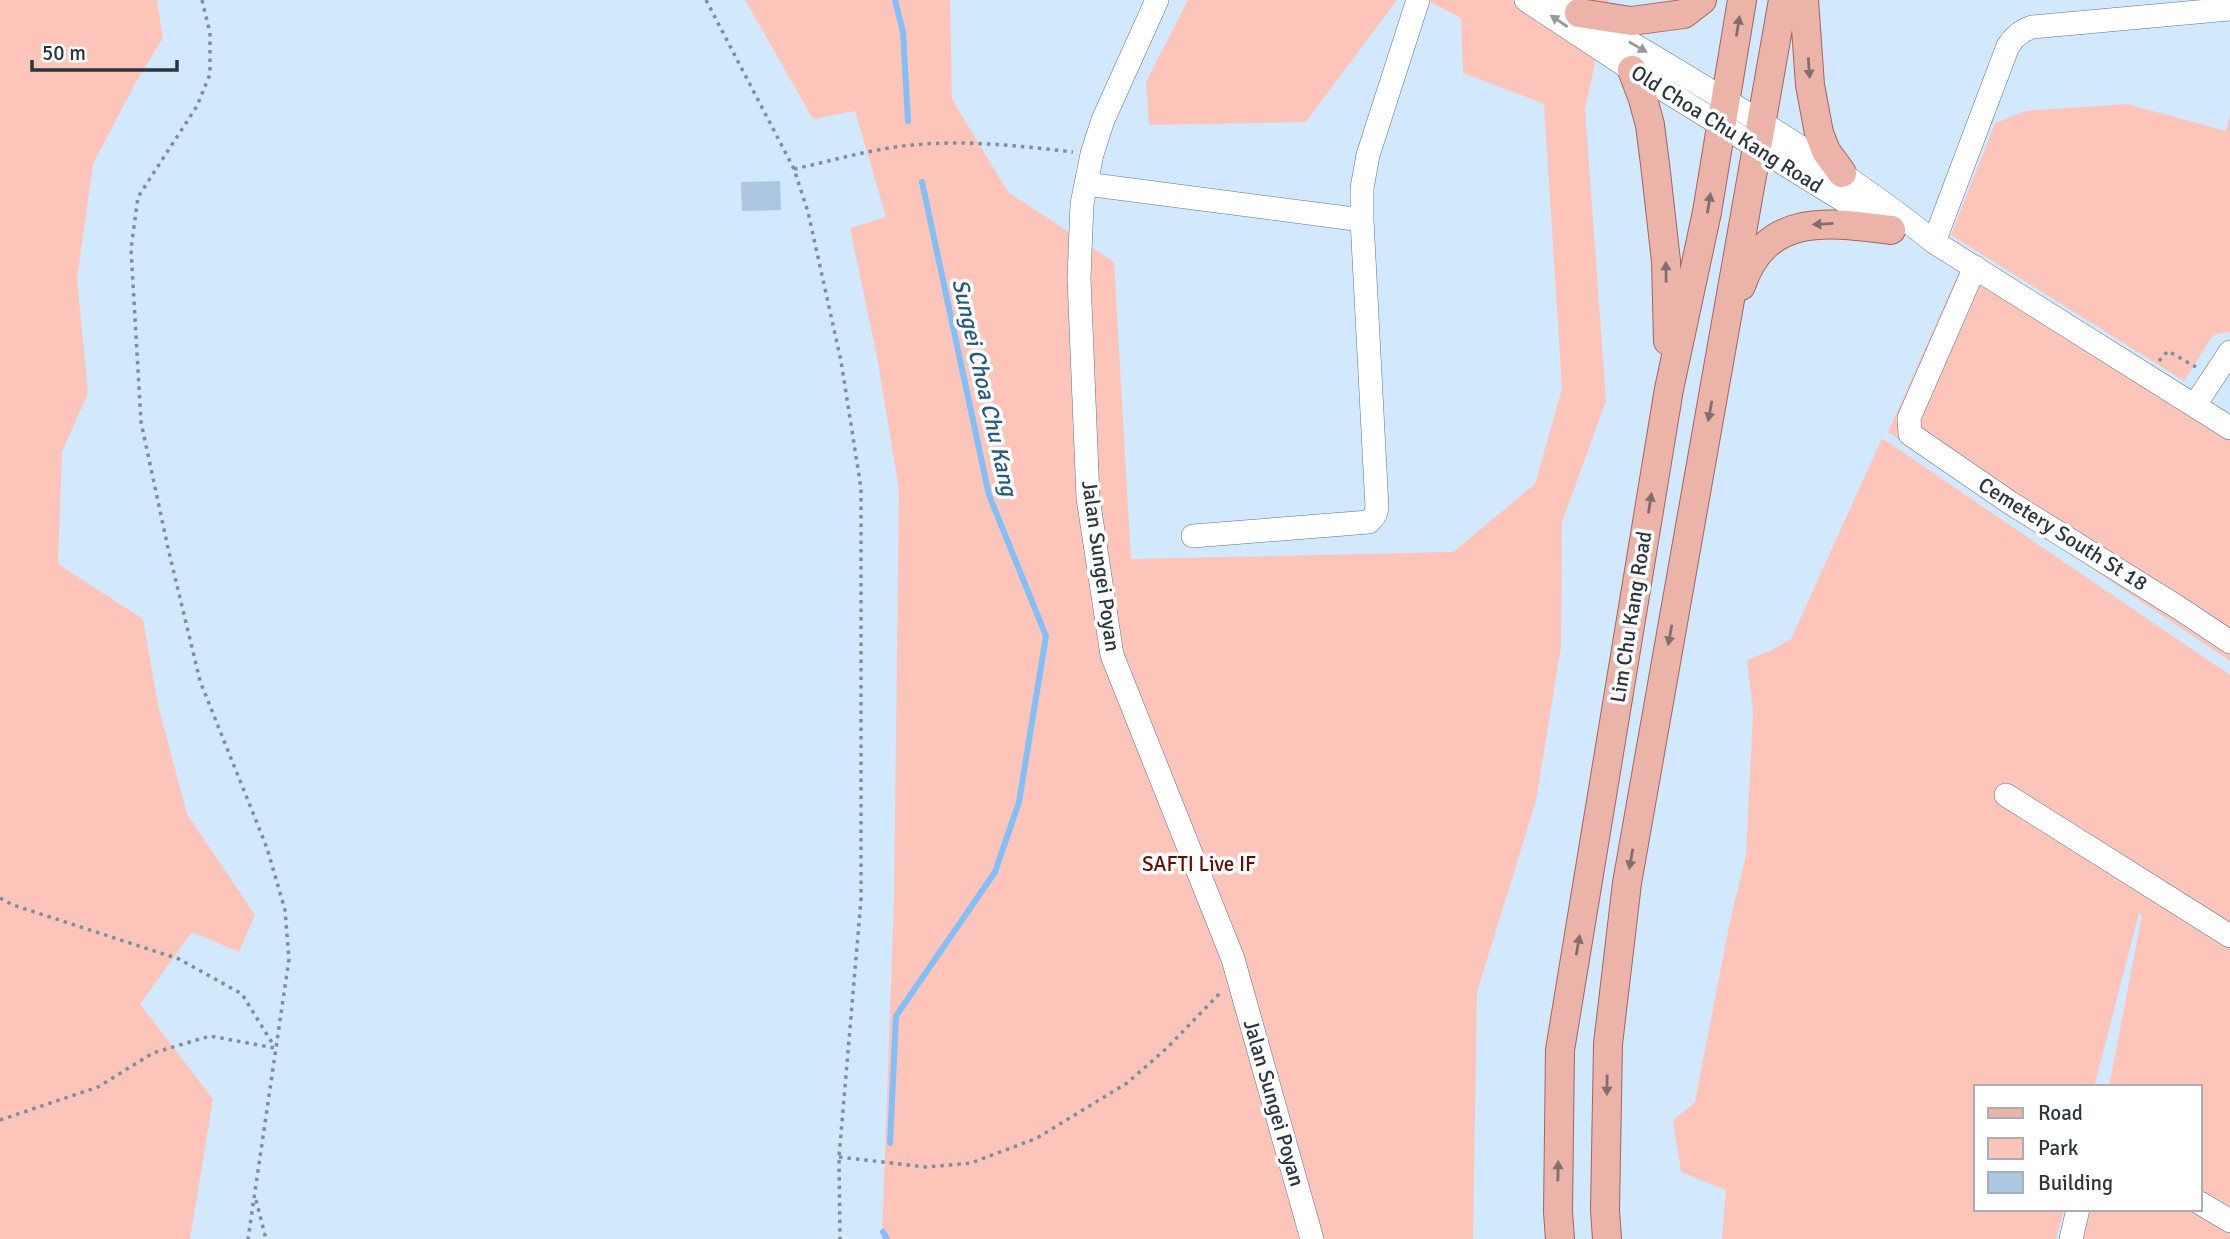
<svg xmlns="http://www.w3.org/2000/svg" width="2230" height="1239" font-family="Signika,sans-serif">
	<style>
		.green { fill: #fdc5ba }
		.lines { fill: none; stroke-linecap: round; stroke-linejoin: round }
		.stream { stroke: #82bff7; stroke-width: 6 }
		.building { fill: #abc7e1 }
		.minor-casing { stroke: #5b758c; stroke-width: 24 }
		.major-casing { stroke: #a0665e; stroke-width: 30 }
		.path { stroke: #7d8e9e; stroke-width: 3.5; stroke-dasharray: 3.5 5; stroke-linecap: butt }
		.minor { stroke: #fff; stroke-width: 23 }
		.major { stroke: #ecb3a9; stroke-width: 28 }
		.oneway { fill: #949a9f }
		.oneway2 { fill: #816e6f }
		.labels { text-anchor: middle; stroke-width: 7; stroke-linejoin: round; paint-order: stroke }
		.street-label { font-size: 21px; fill: #2a353f; stroke: #fff }
		.park-label { font-size: 21px; fill: #690d02; stroke: #fff }
		.water-label { font-size: 23px; font-style: italic; fill: #225987; stroke: #fff }
	</style>
	<rect width="100%" height="100%" fill="#d1e8fd"/>
	<!-- green -->
	<path class="green" d="M0,0H157L163,38L136,82L93,164L77,279L88,393L62,452L58,564L143,619L158,705L187,814L255,915L239,952L192,932L140,1004L213,1099L190,1239H0Z
		M745,0H950L952,99L1008,192L1114,262L1131,559L1453,552L1535,484L1562,389L1544,104L1463,73L1461,18L1426,0H1609L1585,109L1606,401L1562,522L1561,647L1536,801L1477,992L1473,1239H882L894,898L899,490L878,362L850,228L886,217L855,111L813,119Z
		M1188,0H1397L1306,122L1149,125L1146,82Z
		M2127,104L2226,131L2230,113V332L2213,335L2184,381L1951,235L1995,123L2026,111Z
		M1959,272L2230,439V661L1888,432Z
		M1882,438L2230,675V1239H2079L2085,1209H2200V1087H2109L2142,915L2139,913L2094,1087H1976V1209H2064L2056,1239H1722L1726,1190L1681,1172L1673,1120L1695,1102L1729,926L1746,855L1753,712L1747,660L1772,650L1791,639Z"/>
	<g class="lines">
		<!-- stream -->
		<path class="stream" d="M895,0L903,32L908,121
			M890,1143L896,1016L995,872L1019,802L1046,636L989,495L922,182
			M883,1232L887,1239"/>
	</g>
	<!-- building -->
	<path class="building" d="M780,181L781,210L742,211L741,182Z"/>
	<g class="lines">
		<!-- minor casing -->
		<g class="minor-casing">
			<path id="minor" d="M1157,0L1103,120L1092,154L1082,204L1079,278L1088,498L1112,655L1233,959L1312,1239
				M1526,0L1632,70L1888,228
				M1557,0C1625,39 1692,79 1759,121C1820,159 1879,197 1934,242L2230,428
				M1086,184L1362,220
				M1934,242L2008,46C2015,36 2021,31 2032,27L2230,9
				M1975,267L1909,418L1910,434L2009,502L2179,608L2230,642
				M2195,405L2230,352
				M1193,536L1369,522L1375,515L1377,508L1362,220V188L1368,155L1418,0
				M2006,795L2230,936
				M2200,1203L2230,1221
				M2071,1239L2078,1209"/>
		</g>
		<!-- major casing -->
		<g class="major-casing">
			<path id="major" d="M1804,0L1810,85L1819,133L1826,151L1842,173
				M1579,13L1631,21L1684,14L1702,0
				M1632,70L1643,99L1650,125L1655,164L1666,261L1668,341
				M1741,286C1766,212 1828,222 1891,230
				M1560,1239L1558,1212L1560,1050L1669,389L1707,212L1742,0
				M1607,1239L1605,1210L1608,1044L1627,883L1783,0"/>
		</g>
		<!-- path -->
		<path class="path" d="M202,0L210,33V74L197,106L138,197L131,249L141,422L168,548L200,681L267,848L285,910L289,959L248,1239
			M706,0L794,169L808,212L841,361L861,488V900L839,1157L840,1239
			M794,169C826,162 858,153 889,148C950,138 1013,145 1073,152
			M2159,361L2168,351L2196,367
			M0,898L13,905L179,959L242,994L274,1046
			M0,1120L98,1087L153,1053L210,1036L275,1048
			M839,1157L926,1167L971,1163L1037,1138L1127,1083L1167,1048L1220,993
			M256,1200L266,1239"/>
		<!-- minor -->
		<use href="#minor" class="minor"/>
		<!-- major -->
		<use href="#major" class="major"/>
	</g>
	<!-- one-way arrows -->
	<defs><path id="oneway-solid" d="M-6-.8H1V-3.2L6.5 0L1 3.2V.8H-6Z" transform="scale(1.75)"/></defs>
	<g class="oneway">
		<use href="#oneway-solid" transform="translate(1559 21) rotate(-146)"/>
		<use href="#oneway-solid" transform="translate(1638 47) rotate(30)"/>
	</g>
	<g class="oneway2">
		<use href="#oneway-solid" transform="translate(1738 26) rotate(-81)"/>
		<use href="#oneway-solid" transform="translate(1809 68) rotate(86)"/>
		<use href="#oneway-solid" transform="translate(1709 203) rotate(-81)"/>
		<use href="#oneway-solid" transform="translate(1823 224) rotate(177)"/>
		<use href="#oneway-solid" transform="translate(1666 272) rotate(-91)"/>
		<use href="#oneway-solid" transform="translate(1710 411) rotate(100)"/>
		<use href="#oneway-solid" transform="translate(1650 503) rotate(-81)"/>
		<use href="#oneway-solid" transform="translate(1670 635) rotate(100)"/>
		<use href="#oneway-solid" transform="translate(1631 859) rotate(100)"/>
		<use href="#oneway-solid" transform="translate(1578 945) rotate(-80)"/>
		<use href="#oneway-solid" transform="translate(1607 1085) rotate(91)"/>
		<use href="#oneway-solid" transform="translate(1558 1171) rotate(-89)"/>
	</g>
	<g class="labels">
		<!-- street labels -->
		<g class="street-label">
			<text transform="translate(1727 129) rotate(32)" y="7">Old Choa Chu Kang Road</text>
			<text transform="translate(2063 534) rotate(32)" y="7">Cemetery South St 18</text>
			<text transform="translate(1101 566) rotate(82)" y="7">Jalan Sungei Poyan</text>
			<text transform="translate(1631 617) rotate(-81)" y="7">Lim Chu Kang Road</text>
			<text transform="translate(1274 1103) rotate(74)" y="7">Jalan Sungei Poyan</text>
		</g>
		<!-- park labels -->
		<g class="park-label">
			<text x="1199" y="871">SAFTI Live IF</text>
		</g>
		<!-- water labels -->
		<g class="water-label">
			<text transform="translate(985 387) rotate(77)" y="8">Sungei Choa Chu Kang</text>
		</g>
	</g>
	<!-- legend -->
	<rect x="1974" y="1085" width="228" height="126" fill="#ffffff" stroke="#aaaeb2" stroke-width="2"/>
	<rect x="1988" y="1108" width="35" height="10" fill="#ecb3a9" stroke="#aaaeb2" stroke-width="2"/>
	<text x="2038" y="1120" font-size="21" fill="#2a353f">Road</text>
	<rect x="1988" y="1138" width="35" height="21" fill="#fdc5ba" stroke="#aaaeb2" stroke-width="2"/>
	<text x="2038" y="1155" font-size="21" fill="#2a353f">Park</text>
	<rect x="1988" y="1172" width="35" height="21" fill="#abc7e1" stroke="#aaaeb2" stroke-width="2"/>
	<text x="2038" y="1190" font-size="21" fill="#2a353f">Building</text>
	<!-- scale -->
	<path d="M32 60v10h145v-10" fill="none" stroke="#2a353f" stroke-width="3.5"/>
	<text x="42" y="60" font-size="21" fill="#2a353f" stroke="#ffffff" stroke-width="5" paint-order="stroke">50 m</text>
</svg>
